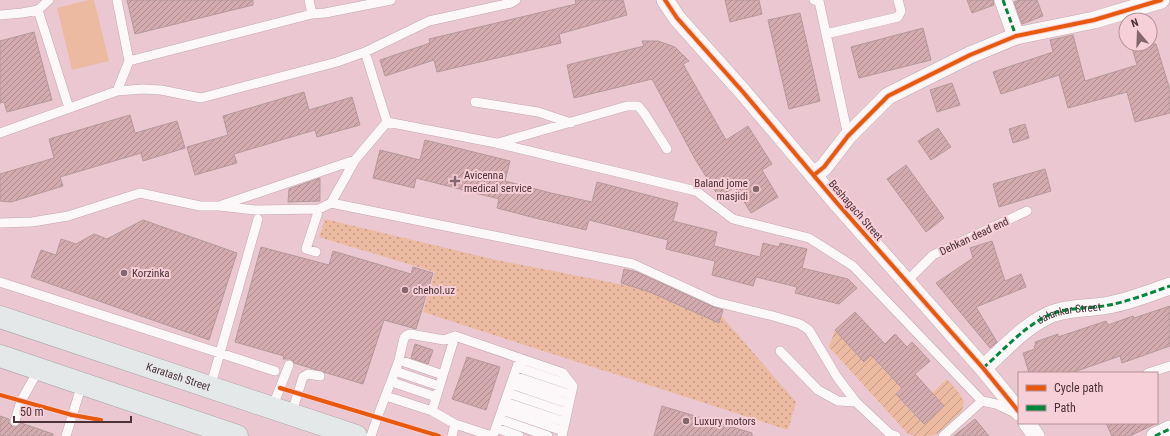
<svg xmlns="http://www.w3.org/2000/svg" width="1170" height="436" font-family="'Roboto Condensed',sans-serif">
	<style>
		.grass { fill: url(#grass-dots) }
		.garden { fill: url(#garden-furrows) }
		.pitch { fill: #ebbaa0 }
		.building { fill: url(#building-hatch); stroke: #b3999c }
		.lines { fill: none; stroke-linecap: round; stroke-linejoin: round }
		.service-casing { stroke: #c2a7ae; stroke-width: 10 }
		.minor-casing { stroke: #c2a7ae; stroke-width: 18 }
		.primary-casing { stroke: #a9a6a9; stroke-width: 23 }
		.service { stroke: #fcf7f8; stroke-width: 9 }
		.minor { stroke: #fcf7f8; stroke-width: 17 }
		.primary { stroke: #e4e8e8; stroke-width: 22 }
		.quiet { stroke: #00873e; stroke-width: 3; stroke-dasharray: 6 3; stroke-linecap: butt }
		.cycleway-casing { stroke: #f7cfd8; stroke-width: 6 }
		.cycleway { stroke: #e8590c; stroke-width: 4 }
		.poi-dot { fill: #83666e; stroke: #f7cfd8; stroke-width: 1.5 }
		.labels { text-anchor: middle; stroke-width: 4; stroke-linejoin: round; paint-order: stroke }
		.poi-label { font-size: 11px; fill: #4b3138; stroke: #f7cfd8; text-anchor: start }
		.street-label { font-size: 11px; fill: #4b3138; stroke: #f7cfd8 }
	</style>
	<defs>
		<pattern id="grass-dots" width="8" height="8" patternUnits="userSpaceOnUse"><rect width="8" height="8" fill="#ebbaa0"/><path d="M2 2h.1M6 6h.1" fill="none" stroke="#c09883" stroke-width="1.8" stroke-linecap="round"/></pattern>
		<pattern id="garden-furrows" width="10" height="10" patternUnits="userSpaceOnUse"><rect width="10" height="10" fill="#ebbaa0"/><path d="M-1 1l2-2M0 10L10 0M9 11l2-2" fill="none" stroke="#c09883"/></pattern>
		<pattern id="building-hatch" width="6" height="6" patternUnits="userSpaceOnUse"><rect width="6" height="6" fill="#d3aaae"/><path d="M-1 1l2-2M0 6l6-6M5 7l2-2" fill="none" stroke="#ad8b8f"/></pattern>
	</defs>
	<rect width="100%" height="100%" fill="#ebc8d1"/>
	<!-- grass -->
	<path class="grass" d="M325,219L496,260L640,288L719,313L796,402L788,430L423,312L435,272L319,237Z"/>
	<!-- garden -->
	<path class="garden" d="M835,330L864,361L871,355L902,388L896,394L923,424L944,406L932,393L947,379L959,393L964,401L962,411L938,433L931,436H914L908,434L829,347Z"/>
	<!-- pitch -->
	<path class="pitch" d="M89,0H94L109,61L72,70L57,8Z"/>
	<!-- building -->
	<path class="building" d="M127,0H253V5L135,34Z
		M575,0H623L627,15L559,34L561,43L437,72L434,60L385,76L380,60L430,43L429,39L576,4Z
		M725,0H759L762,14L730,22Z
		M967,0H993L994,5L972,13Z
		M1020,0H1037L1043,16L1022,24L1014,2Z
		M800,13L820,101L789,109L768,20Z
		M923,28L931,60L859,78L851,47Z
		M34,32L52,100L7,112L4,102L0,103V41Z
		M1073,35L1085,81L1137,65L1131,44H1156L1170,90V113L1135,122L1127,92L1068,108L1059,75L1001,94L993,72L1053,52L1050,40Z
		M642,41H658L675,47L689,61L683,64L726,140L748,126L772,164L762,170L778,197L751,213L735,187L719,197L695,159L652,79L574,98L567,65L644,46Z
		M952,83L960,105L937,112L930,90Z
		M304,92L309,110L352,97L360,125L317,137L315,130L234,154L237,163L195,175L187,147L228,135L223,116Z
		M130,115L135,133L177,121L185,148L143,161L141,153L60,177L63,186L11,202L0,201V174L54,158L49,139Z
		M1025,124L1029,138L1013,143L1009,129Z
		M938,128L951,147L931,160L918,141Z
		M425,140L510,161L505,181L551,193L592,202L597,182L678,203L673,221L717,232L714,246L760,257L763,243L779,247L780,243L807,249L802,268L848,279L857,288L839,304L795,293L797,287L756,277L753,286L712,275L715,261L666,249L668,240L589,220L586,230L535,218L497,208L499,199L416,178L414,188L373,178L380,150L420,160Z
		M906,165L944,218L926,232L887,179Z
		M1045,169L1051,191L999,207L993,184Z
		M320,178V201L288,202L289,189Z
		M143,220L237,253L209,340L31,277L41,250L56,255L61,239L76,244L94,234L107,239Z
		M992,241L1005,281L1021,274L1026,287L976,307L997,342L990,348L936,283L973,258L970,248Z
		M261,247L329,265L333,251L411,274L413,267L433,273L416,329L384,320L363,384L294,363L291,359H283L284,356L235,342Z
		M624,269L637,272L714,307L723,310L719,323L650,292L621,283Z
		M1170,306V346L1122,363L1120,356L1071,373H1029L1023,353L1035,349L1034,346L1036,345L1035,342L1058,334V337L1106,321L1108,325L1133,316L1134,318Z
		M855,312L885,344L895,334L907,347L912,342L930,361L915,374L944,406L924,424L896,394L902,388L871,355L864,362L835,330Z
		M415,344L433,350L428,364L411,358Z
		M467,357L500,367L486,410L452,399Z
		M662,406L752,433V436H654Z
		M0,416L9,419V423L13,427H17L21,423L53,434V436H0Z
		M975,419L989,436H954Z
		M1106,423H1157L1130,436H1112Z"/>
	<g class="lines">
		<!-- service casing -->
		<g class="service-casing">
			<path id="service" d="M117,0L129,61L117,91
				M309,0L312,14
				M814,0L819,1L848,136
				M38,10L69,108
				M0,15L22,13L38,10L49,0
				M826,34L898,17L901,11L898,0
				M365,52L429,21L511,3L516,0
				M129,61L312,14L325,13L391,0
				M475,102L538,112L571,123
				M0,133L117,91L143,89L161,90L201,98L337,62L365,52L387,122L496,143L696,191L733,219L809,238L853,266L982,401L996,404L1015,413
				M498,143L627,106H638L644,113L667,149
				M331,203L633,264L716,302L773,316L800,324L809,330L837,377L856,402L890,434L896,436
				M222,205L355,160
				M0,223L32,222L68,216L140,193L200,206H219L255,210L319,209L331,203L355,160L387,122
				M316,252L306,249L319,209
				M907,281L933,255L1027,211
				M0,282L275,371
				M780,351L818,390L838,401L856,402
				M399,360L404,338L407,335L410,334L444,340L455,336L563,373L573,386L562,436
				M517,367L573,386
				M395,371L439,386
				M1148,373L1170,366
				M443,375L455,336
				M514,376L571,395
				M392,382L436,397
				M511,384L569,404
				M210,388L258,219
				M508,393L567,413
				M386,396L432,411
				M505,402L565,422
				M272,408L289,365
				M502,410L563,431
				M291,415L303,377L308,374L320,376
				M499,419L548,436
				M15,421L21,401L39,369
				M496,428L519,436
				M66,436L82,384
				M371,436C379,410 390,386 399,360L443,375L432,411L455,424
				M452,436L455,424L492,436
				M493,436L520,358
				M943,436L982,401"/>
		</g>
		<!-- minor casing -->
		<g class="minor-casing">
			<path id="minor" d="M665,0L677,18L743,92L837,203L983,368L1019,412
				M1003,0L1016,36
				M814,175L824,167L848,136L888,96L970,55L1016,36L1094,20L1161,0
				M983,368C1004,350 1023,327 1049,315C1067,307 1090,309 1109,305C1130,301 1150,293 1170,286
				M1027,423L1036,436
				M1155,436L1170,429"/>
		</g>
		<!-- primary casing -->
		<g class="primary-casing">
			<g id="primary">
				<path id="s1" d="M0,317L356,436"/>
				<path d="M0,356L237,436"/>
			</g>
		</g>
		<!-- service -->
		<use href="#service" class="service"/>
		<!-- minor -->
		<use href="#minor" class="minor"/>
		<!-- primary -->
		<use href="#primary" class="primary"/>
		<!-- quiet -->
		<g class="quiet">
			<path d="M1003,0L1016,36"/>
			<path id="s2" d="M983,368C1004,350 1023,327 1049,315C1067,307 1090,309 1109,305C1130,301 1150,293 1170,286"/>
			<path d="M1155,436L1170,429"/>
		</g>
		<!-- cycleway casing -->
		<g class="cycleway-casing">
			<path id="cycleway" d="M665,0L677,18L743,92L837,203L983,368L1019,412
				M814,175L824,167L848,136L888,96L970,55L1016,36L1094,20L1161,0
				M280,388L439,436
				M0,395L72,415L101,420"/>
		</g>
		<!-- cycleway -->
		<use href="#cycleway" class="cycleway"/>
	</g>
	<!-- markers -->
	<g class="poi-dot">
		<path d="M453 175h4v4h4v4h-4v4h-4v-4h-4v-4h4z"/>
		<circle cx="756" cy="189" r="4"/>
		<circle cx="124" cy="273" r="4"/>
		<circle cx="405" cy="290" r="4"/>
		<circle cx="686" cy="421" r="4"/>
	</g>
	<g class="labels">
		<!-- poi labels -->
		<g class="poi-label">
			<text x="464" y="179">Avicenna<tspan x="464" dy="13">medical service</tspan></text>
			<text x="748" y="187" text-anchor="end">Baland jome<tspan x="748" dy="13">masjidi</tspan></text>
			<text x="132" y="277">Korzinka</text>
			<text x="413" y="294">chehol.uz</text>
			<text x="694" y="425">Luxury motors</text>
		</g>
		<!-- street labels -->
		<g class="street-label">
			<text transform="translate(856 210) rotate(49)" y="4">Beshagach Street</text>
			<text transform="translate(974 236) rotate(-25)" y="4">Dehkan dead end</text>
			<text dy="4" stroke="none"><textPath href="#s2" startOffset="105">Jalankar Street</textPath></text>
			<text dy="4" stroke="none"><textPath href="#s1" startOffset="188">Karatash Street</textPath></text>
		</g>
	</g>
	<!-- legend -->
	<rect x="1018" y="372" width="140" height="52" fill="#f7cfd8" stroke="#b29098"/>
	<rect x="1026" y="385" width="20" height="6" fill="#e8590c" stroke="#b29098"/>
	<text x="1054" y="392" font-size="12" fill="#4b3138">Cycle path</text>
	<rect x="1026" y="405" width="20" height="6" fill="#00873e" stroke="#b29098"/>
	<text x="1054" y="412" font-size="12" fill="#4b3138">Path</text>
	<!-- north arrow -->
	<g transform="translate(1138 32) rotate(341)"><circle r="19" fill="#f7cfd8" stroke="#b29098"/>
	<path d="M0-3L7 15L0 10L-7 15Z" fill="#83666e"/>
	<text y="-6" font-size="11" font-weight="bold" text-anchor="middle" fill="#4b3138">N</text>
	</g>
	<!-- scale -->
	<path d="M14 416v6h117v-6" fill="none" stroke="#4b3138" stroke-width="2"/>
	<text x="20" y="416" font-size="12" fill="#4b3138" stroke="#f7cfd8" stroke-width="3" paint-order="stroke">50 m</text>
</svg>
